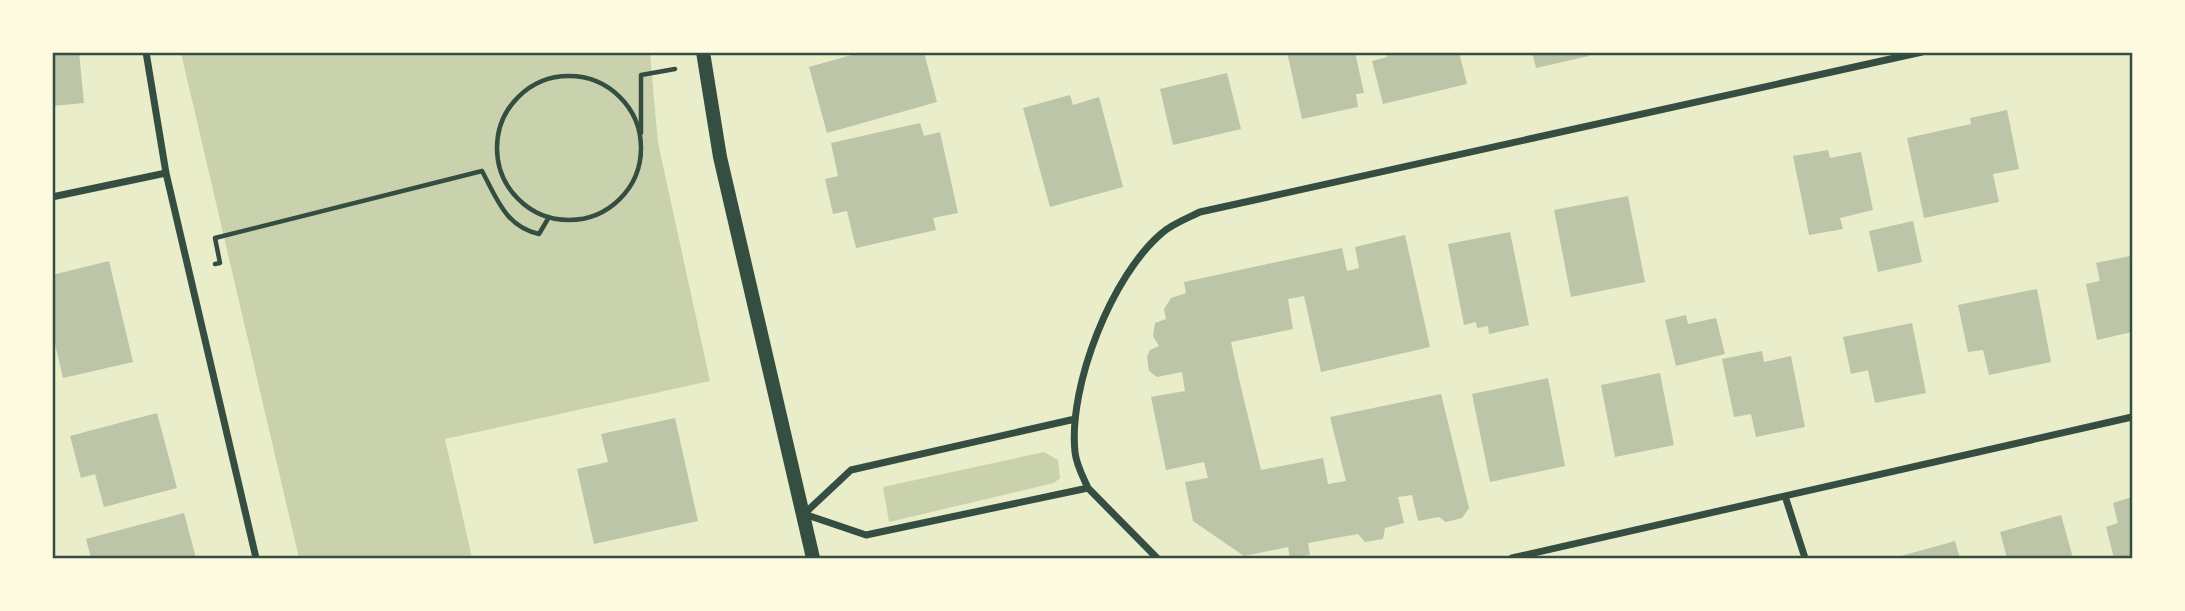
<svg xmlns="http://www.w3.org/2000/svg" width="2185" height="611" font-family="'Nunito Sans',sans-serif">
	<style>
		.green { fill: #cad2ad }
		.building { fill: #bcc5a7 }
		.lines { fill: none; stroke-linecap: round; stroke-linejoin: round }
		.path { stroke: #344e41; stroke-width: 4.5 }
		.minor { stroke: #344e41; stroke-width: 7 }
		.secondary { stroke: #344e41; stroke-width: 14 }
		.neatline { fill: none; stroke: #344e41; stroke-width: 2.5 }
	</style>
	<rect width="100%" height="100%" fill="#e9edc9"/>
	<!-- green -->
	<path class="green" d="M181,53H650L658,143L710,381L445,439L472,558H299Z
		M1044,452L1058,460L1060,478L1054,483L889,522L883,487Z"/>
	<!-- building -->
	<path class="building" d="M52,52H79L84,103L52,106Z
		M862,52H924L937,102L827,133L809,67Z
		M1287,52H1355L1364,93L1356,94L1358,107L1302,119Z
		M1386,52H1459L1467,84L1383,104L1372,61L1387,57Z
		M1532,52H1588L1589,56L1536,68Z
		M1227,73L1241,129L1173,145L1160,89Z
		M1070,95L1073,105L1099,97L1123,187L1050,207L1023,108Z
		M2007,110L2019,169L1993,174L1999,202L1924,218L1907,138L1971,124L1970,118Z
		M920,123L924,136L940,132L958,213L933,218L936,230L856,248L847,211L833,214L825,179L838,176L831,143Z
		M1828,150L1830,158L1861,152L1873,210L1840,218L1843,229L1809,235L1793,156Z
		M1628,196L1645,282L1571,297L1554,210Z
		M1913,221L1922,262L1878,272L1869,231Z
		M1510,232L1529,325L1489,334L1488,326L1477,328L1476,322L1464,325L1448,244Z
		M1405,235L1430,347L1321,372L1304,296L1288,299L1293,329L1231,342L1239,379L1261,470L1323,458L1328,484L1346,481L1330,417L1441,394L1469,508L1462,518L1446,522L1439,517L1418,521L1412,495L1398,497L1404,523L1385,528L1383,539L1365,542L1358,534L1308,543L1310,555L1290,558L1288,547L1244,556L1193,521L1185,482L1208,478L1204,462L1166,470L1151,397L1185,391L1182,372L1157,377L1149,371L1147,357L1150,350L1159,346L1153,336L1155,323L1166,319L1164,309L1171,298L1186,293L1184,282L1342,248L1347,271L1359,268L1355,247Z
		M2130,256L2132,332L2097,340L2086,284L2100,281L2096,263Z
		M109,261L133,362L63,378L52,331V275Z
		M2037,289L2051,362L1989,375L1983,350L1968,352L1958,305Z
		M1686,315L1688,324L1716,318L1725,354L1676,366L1665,320Z
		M1912,323L1926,393L1875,403L1868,370L1851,374L1843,337Z
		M1762,351L1764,362L1791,356L1805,427L1756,437L1751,414L1734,417L1722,359Z
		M1660,373L1674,445L1615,457L1601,385Z
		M1548,378L1565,466L1490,482L1472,394Z
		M157,413L177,488L104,507L95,474L81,478L70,436Z
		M675,418L698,521L594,544L577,469L608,462L601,434Z
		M2132,497V558H2114L2106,527L2118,523L2113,503Z
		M184,513L196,558H91L86,539Z
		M2061,515L2073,558H2007L2000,532Z
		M1955,541L1960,558H1901V556Z"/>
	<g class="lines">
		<!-- path -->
		<path class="path" d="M497 148a72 72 0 1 1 144 0a72 72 0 1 1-144 0Z
			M641,133V75L675,69
			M215,264L220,263L215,238L482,171C497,199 506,227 539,234L549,217"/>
		<!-- minor -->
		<path class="minor" d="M146,52L166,173L256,558
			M52,197L166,173
			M1075,419L851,470L804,514L866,535L1088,488L1157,558
			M1088,488C1083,477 1076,464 1075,452C1068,386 1112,275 1162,233C1172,224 1188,218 1200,212L1922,52
			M1785,496L1805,558
			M1512,558L2132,417"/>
		<!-- secondary -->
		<path class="secondary" d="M703,52L720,157L813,558"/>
	</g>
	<!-- border -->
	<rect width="2185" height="611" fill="none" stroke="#fefae0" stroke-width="108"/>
	<rect x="54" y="54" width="2077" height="503" class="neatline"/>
</svg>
